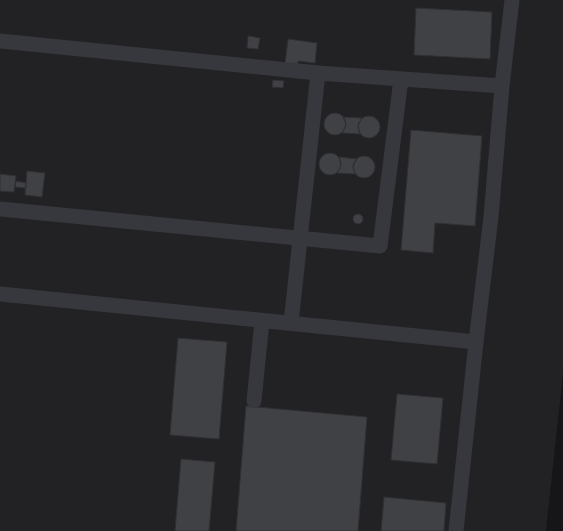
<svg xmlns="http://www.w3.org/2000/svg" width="563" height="531" font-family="'DejaVu Sans',sans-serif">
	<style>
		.built { fill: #222225 }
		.building { fill: #404145; stroke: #303034 }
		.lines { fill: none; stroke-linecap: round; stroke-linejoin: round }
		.minor { stroke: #37383d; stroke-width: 15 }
	</style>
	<rect width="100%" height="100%" fill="#161618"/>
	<!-- built -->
	<path class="built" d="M0,0H563V373L546,531H0Z"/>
	<!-- building -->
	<path class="building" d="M416,8L492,12L490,59L414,55Z
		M248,36L260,38L258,49L247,48Z
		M288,39L317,43L315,63L298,61L297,66L285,64Z
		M273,80L284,81L283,88L272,87Z
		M324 124a11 11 0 1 1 22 0a11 11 0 1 1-22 0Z
		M358 127a11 11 0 1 1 22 0a11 11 0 1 1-22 0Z
		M343,117L362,118L358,126L360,134L342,133L346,125Z
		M411,130L482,136L475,226L435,223L433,253L401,250Z
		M319 164a11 11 0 1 1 22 0a11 11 0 1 1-22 0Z
		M353 167a11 11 0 1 1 22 0a11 11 0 1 1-22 0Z
		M339,157L357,159L353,166L355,174L337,173L341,166Z
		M27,171L45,173L42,197L25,195Z
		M0,174L16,176L14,192L0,191Z
		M16,181L26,183V188L15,187Z
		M353 219a5 5 0 1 1 10 0a5 5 0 1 1-10 0Z
		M178,338L227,342L219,439L170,435Z
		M397,394L443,398L437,464L391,460Z
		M246,406L367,417L358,531H236Z
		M181,459L215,462L209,531H175Z
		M384,497L446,503L444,531H381Z"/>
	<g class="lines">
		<!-- minor -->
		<path class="minor" d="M0,41L318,73L502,86
			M0,209L380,246L401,79
			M0,294L476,342
			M291,323L318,73
			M254,401L262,321
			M456,531L476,342L491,217L502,86L512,0"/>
	</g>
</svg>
